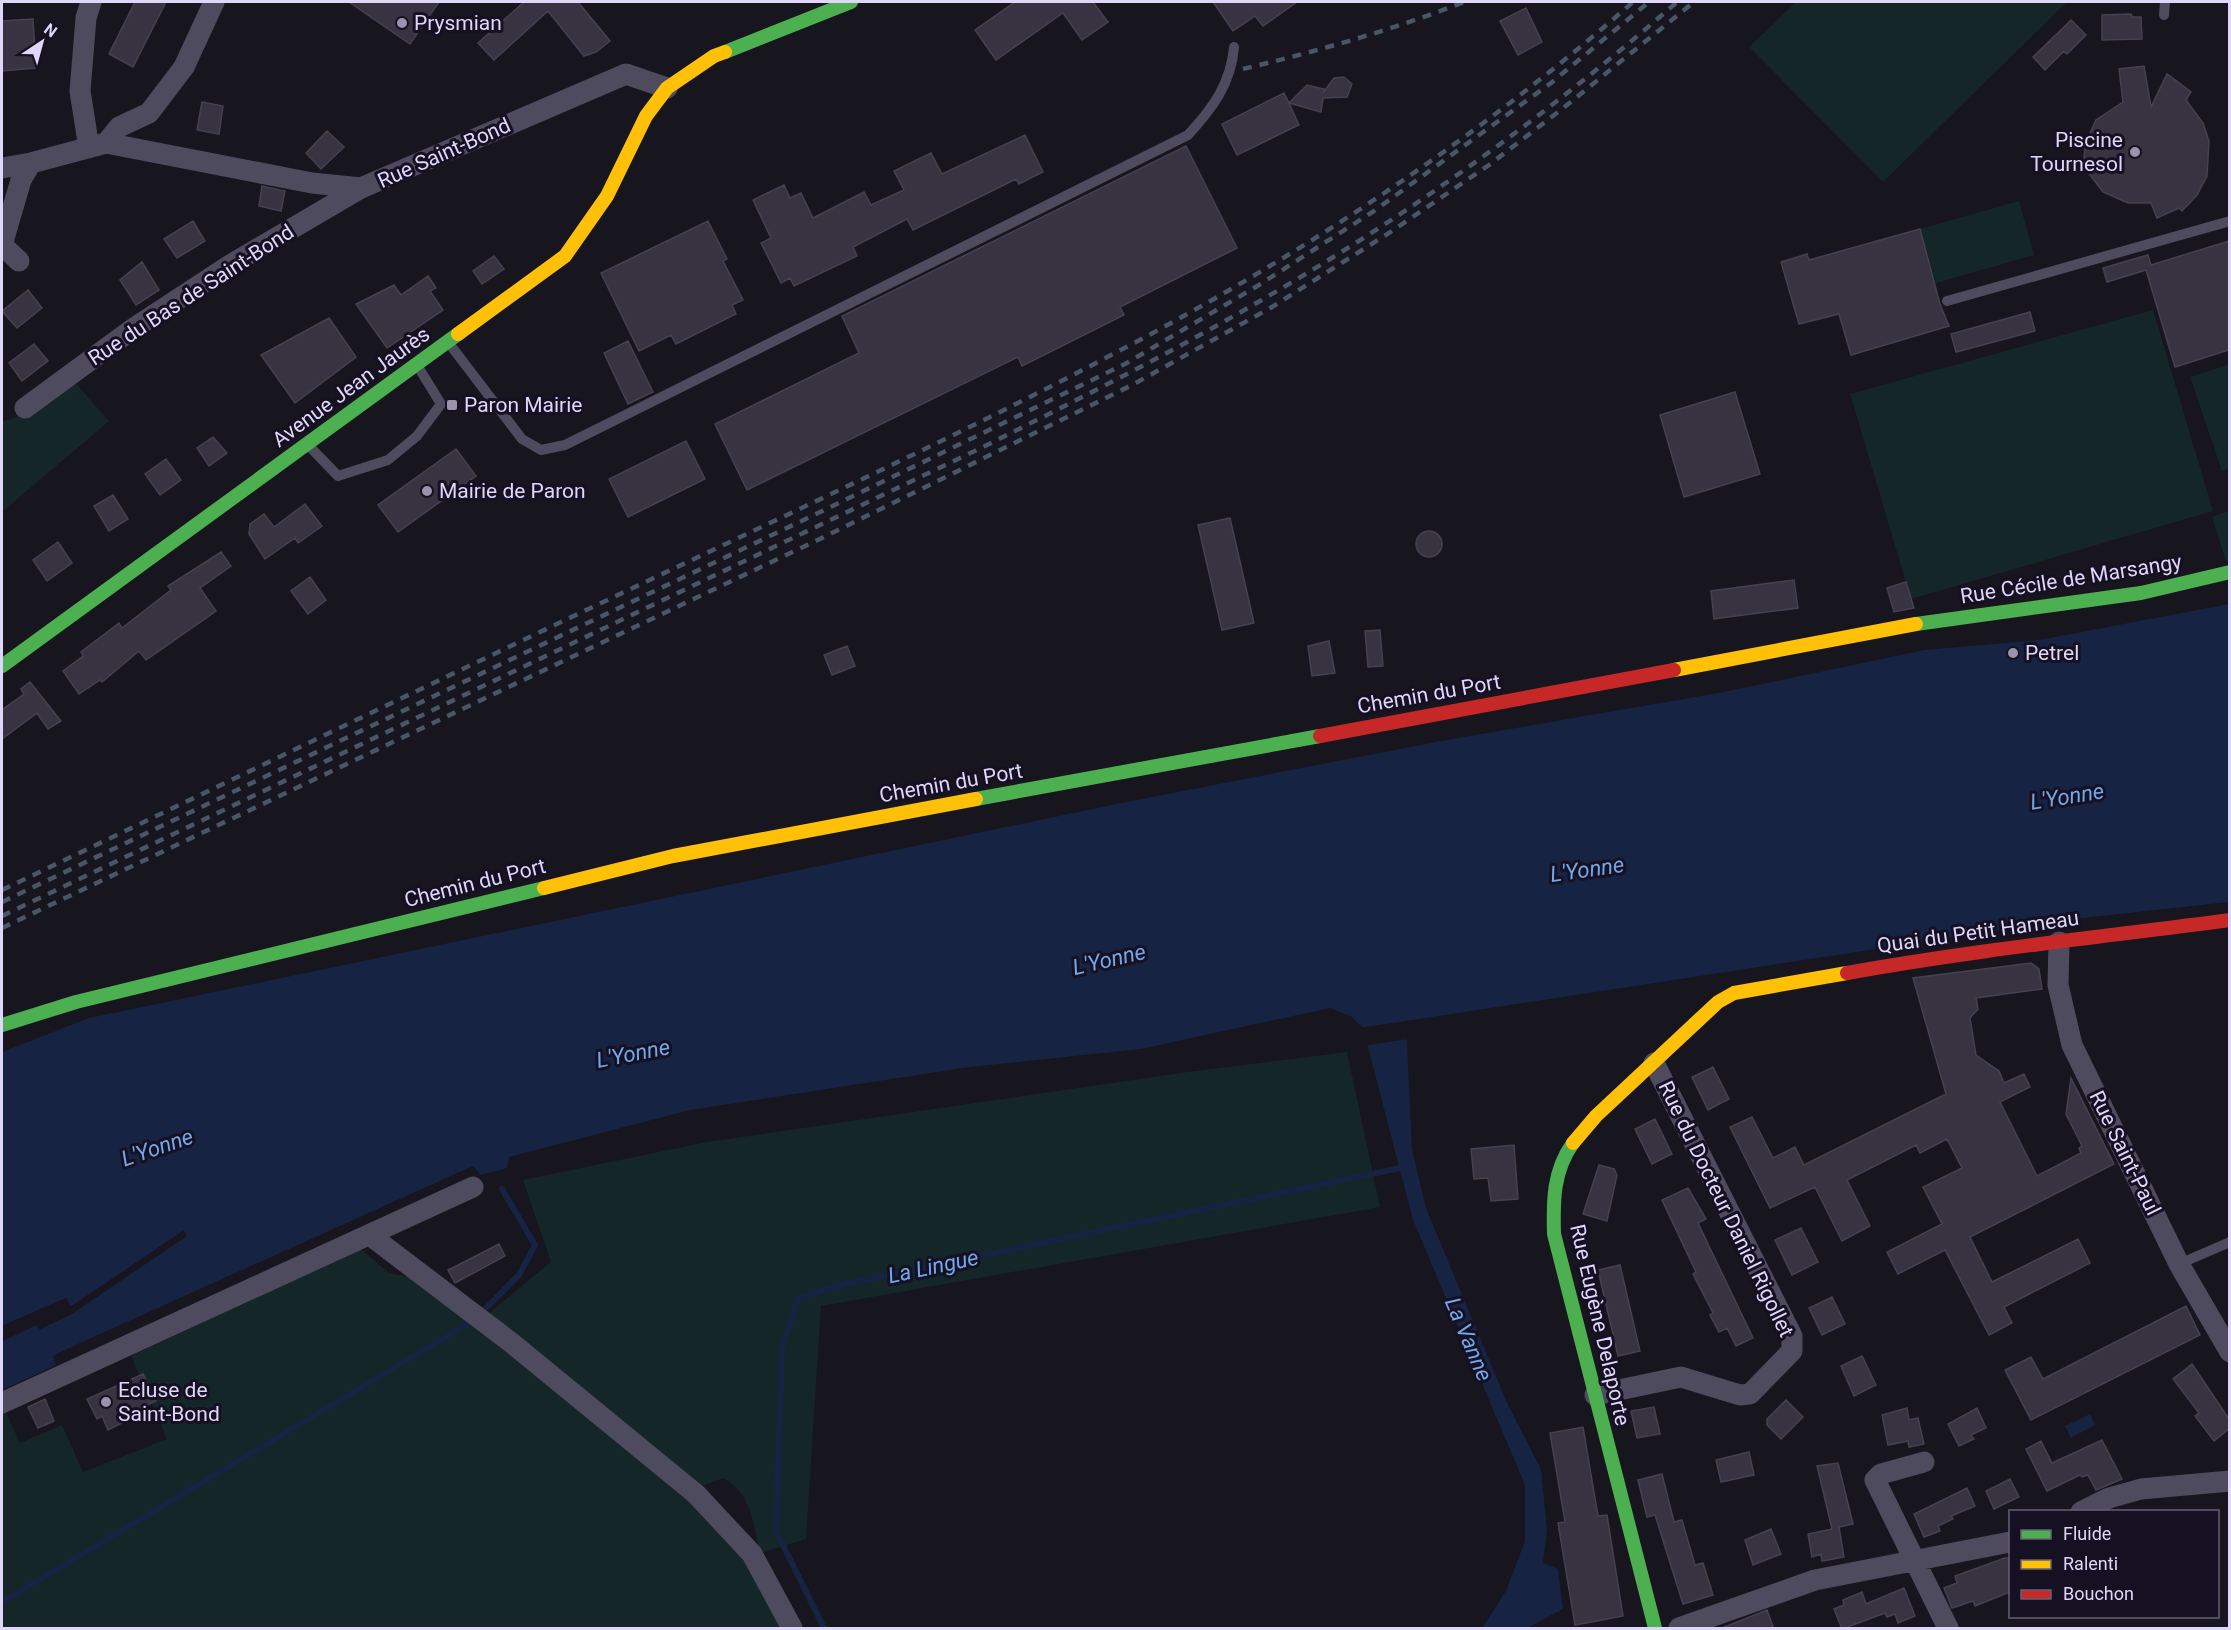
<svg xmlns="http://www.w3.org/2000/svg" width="2231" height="1630" font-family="Roboto,sans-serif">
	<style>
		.green { fill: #152629 }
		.water { fill: #162342 }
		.pier { fill: #17151e }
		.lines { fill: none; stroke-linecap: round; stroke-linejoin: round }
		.stream { stroke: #162342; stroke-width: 6 }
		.building { fill: #373340; stroke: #454151; stroke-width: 1.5 }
		.lane { stroke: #4d4b5d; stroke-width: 10 }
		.street { stroke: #4d4b5d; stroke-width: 21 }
		.fast { stroke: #4caf50; stroke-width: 14 }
		.slow { stroke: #ffc107; stroke-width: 14 }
		.jam { stroke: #c62828; stroke-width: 14 }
		.rail { stroke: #485665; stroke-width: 4.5; stroke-dasharray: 9 8; stroke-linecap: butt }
		.poi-dot { fill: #9993ad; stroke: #161122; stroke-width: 2 }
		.labels { text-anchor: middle; stroke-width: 6; stroke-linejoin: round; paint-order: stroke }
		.poi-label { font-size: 21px; fill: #dfd7fa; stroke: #161122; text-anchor: start }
		.street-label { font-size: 21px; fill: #dfd7fa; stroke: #161122 }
		.water-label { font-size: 22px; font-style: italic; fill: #73a7ec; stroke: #161122 }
	</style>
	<rect width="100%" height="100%" fill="#17151e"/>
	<!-- green -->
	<path class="green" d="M1796,2H2067L1883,182L1749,47Z
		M2019,201L2034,255L1936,283L1920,229Z
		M2153,310L2213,511L1911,599L1850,394Z
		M2229,364V468L2222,471L2190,377Z
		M73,380L109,421L2,512V422L35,410Z
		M2229,511V560L2226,561L2212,517Z
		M1347,1052L1380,1207L821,1306L806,1539L760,1553C753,1524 752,1493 723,1478L702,1486L483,1318L551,1262L523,1180L707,1142L1188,1072Z
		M361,1249L389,1273L409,1277L473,1323L681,1491L750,1559L782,1628H2V1409L4,1408L20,1443L62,1425L83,1472L167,1439L131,1356Z"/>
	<!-- water -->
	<path class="water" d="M2229,604V902L2065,920L1406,1021L1412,1149L1426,1208L1508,1405L1541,1469L1547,1530L1543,1563L1558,1569L1563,1609L1527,1628H1482L1506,1591L1525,1541V1485L1413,1220L1363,1028L1352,1017L1330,1008L1141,1049L970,1067L690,1110L509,1157L507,1168L481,1175L473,1166L80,1343L53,1356L56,1365L2,1390V1341L37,1325L40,1329L70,1315L186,1236L183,1231L70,1307L66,1298L2,1326V1052L89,1018L1121,803L1446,740L1724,692L1924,650L2039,640Z
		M2090,1414L2095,1425L2071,1438L2065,1426Z"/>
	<!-- pier -->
	<path class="pier" d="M1406,1021L1408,1039L1363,1046L1359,1028Z
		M184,1231L187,1236L70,1315L39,1329L37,1325L2,1341V1338L36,1322L41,1325L69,1313L161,1250L72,1309H68L65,1302L2,1329V1326L66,1298L71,1307Z"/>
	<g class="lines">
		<!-- stream -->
		<path class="stream" d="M481,1313L519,1275L535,1245L502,1189
			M2,1602L466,1325
			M824,1628L776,1531L782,1348L798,1298L841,1285L1405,1167"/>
	</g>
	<!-- building -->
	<path class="building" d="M135,2H166L133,67L109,54Z
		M349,2H439L410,44Z
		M524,2H578L610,41L596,52L584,56L548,11L494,60L478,43Z
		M1015,2H1093L1108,22L1082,40L1063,13L996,60L975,30Z
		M1213,2H1297L1263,26L1255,16L1233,31Z
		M1526,8L1542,42L1518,55L1500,21Z
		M2131,14L2132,17H2141L2142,39L2102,40V15Z
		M33,19L36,68L2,71V21Z
		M2071,20L2086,35L2067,54L2064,51L2045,70L2033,57Z
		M2144,66L2151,107L2167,74L2191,92L2186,100L2203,123L2209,141L2207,176L2197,195L2182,211L2179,208L2157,218L2151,203H2128L2103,192L2087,171L2084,158L2085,144L2096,120L2123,102L2119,69Z
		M1344,77L1352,84L1347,97L1323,98L1321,112L1289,103L1299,125L1237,155L1222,124L1284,93L1289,103L1307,85L1324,89L1323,93L1334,78Z
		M202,102L223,106L219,134L197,130Z
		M327,131L344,147L321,169L306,153Z
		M1025,135L1043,172L1019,184L1016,179L913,230L907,219L853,247L857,256L794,286L790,278L781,283L761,243L771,238L753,200L784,185L790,198L801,193L813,218L864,192L871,205L904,190L894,171L931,153L942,174Z
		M1186,146L1237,248L1120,307L1124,315L1022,366L1018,357L747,490L715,424L859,353L842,316Z
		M262,186L285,191L281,211L259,206Z
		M193,221L205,241L177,258L164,239Z
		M708,221L727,259L723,261L743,300L732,305L736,314L676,344L671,335L639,351L601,273Z
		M1920,229L1940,304L1949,326L1851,355L1839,314L1799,324L1781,262L1807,254L1809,260Z
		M2229,241V350L2175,367L2146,270L2107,282L2103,268L2148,255L2151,265Z
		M494,256L504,269L482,284L473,271Z
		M142,262L159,290L136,305L120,280Z
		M428,276L436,288L430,291L443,310L387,348L356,304L394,285L401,295Z
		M28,290L42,308L17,328L2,311Z
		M2030,312L2035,331L1956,352L1951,334Z
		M329,318L356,357L295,403L261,355Z
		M628,341L653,392L628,404L604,353Z
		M34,344L48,361L22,381L9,363Z
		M1735,392L1760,474L1684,497L1660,415Z
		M213,437L227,453L209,466L197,448Z
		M686,441L705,479L628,517L609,479Z
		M456,449L476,476L398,532L378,505Z
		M166,459L181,480L160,495L145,474Z
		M113,495L128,519L109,531L94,506Z
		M305,504L322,526L298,543L295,538L265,559L249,534L250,524L264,514L274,527Z
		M1230,518L1254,623L1222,630L1198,525Z
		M1416 544a13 13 0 1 1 26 0a13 13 0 1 1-26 0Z
		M58,542L72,563L47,581L33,560Z
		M221,552L231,566L200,588L216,611L146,660L139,651L102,682L100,680L79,694L63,671L83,656L81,652L119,623L122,628L171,590L168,586Z
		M310,577L326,600L308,614L291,591Z
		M1794,580L1798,608L1714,619L1711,591Z
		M1906,582L1914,608L1894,612L1887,588Z
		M1380,630L1383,666L1368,667L1365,631Z
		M1329,641L1335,673L1312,676L1308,646Z
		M847,646L855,666L832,675L824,655Z
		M30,682L61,721L48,729L37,713L2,739V710L24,694L21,689Z
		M2031,963L2039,969L2042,989L1976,998L1978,1009L1970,1018L1976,1055L1999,1071L2004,1083L2024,1074L2030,1087L2000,1102L2037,1176L2081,1153L2079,1148L2082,1146L2066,1114L2071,1078L2114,1164L1970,1237L1992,1282L2078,1239L2090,1263L2004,1307L2012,1323L1989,1335L1945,1250L1898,1274L1887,1252L1942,1224L1923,1187L1962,1168L1947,1139L1920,1153L1916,1145L1847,1180L1870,1226L1842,1241L1815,1187L1770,1208L1730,1127L1752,1117L1773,1158L1795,1147L1804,1165L1946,1094L1913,978Z
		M1713,1067L1729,1099L1708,1110L1692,1077Z
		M1655,1119L1672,1154L1652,1164L1635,1129Z
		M1514,1145L1518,1199L1491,1201L1488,1178L1474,1179L1471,1149Z
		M1599,1165L1614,1169L1617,1175L1607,1221L1583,1214Z
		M1688,1188L1706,1219L1698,1223L1753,1338L1736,1346L1727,1328L1719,1332L1710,1315L1713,1313L1693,1274L1696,1272L1662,1200Z
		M1801,1228L1818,1262L1792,1275L1775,1240Z
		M499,1244L505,1256L455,1283L448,1270Z
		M1620,1265L1640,1351L1618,1356L1598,1270Z
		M1832,1297L1845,1324L1822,1335L1809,1308Z
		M2186,1306L2200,1335L2031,1420L2005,1370L2031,1357L2043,1379Z
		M1862,1356L1876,1385L1854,1396L1841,1366Z
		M2192,1364L2229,1419V1429L2214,1441L2195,1416L2199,1413L2173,1379Z
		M143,1374L156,1401L122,1417L124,1422L108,1430L102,1416L97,1419L87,1399Z
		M45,1399L54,1421L38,1428L28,1407Z
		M1786,1400L1803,1417L1781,1439L1767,1425V1419Z
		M1654,1407L1660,1434L1637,1438L1631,1411Z
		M1907,1408L1909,1420L1918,1418L1924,1444L1909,1447L1908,1441L1888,1445L1882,1415Z
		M1977,1408L1986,1428L1971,1435L1974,1439L1959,1446L1948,1424Z
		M1583,1427L1598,1516L1607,1515L1623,1616L1575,1625L1558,1523L1565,1522L1550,1433Z
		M2102,1440L2122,1479L2096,1490L2088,1475L2082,1477L2080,1475L2047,1491L2026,1449L2041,1441L2052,1463Z
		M1749,1452L1754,1475L1721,1482L1716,1460Z
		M1838,1463L1853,1524L1839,1527L1844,1557L1822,1561L1821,1554L1812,1557L1808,1534L1832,1529L1817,1466Z
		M1662,1474L1674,1522L1682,1520L1695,1565L1703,1563L1713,1595L1683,1604L1655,1515L1647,1517L1638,1480Z
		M2010,1479L2019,1497L1994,1509L1986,1491Z
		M1967,1488L1975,1506L1951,1516L1953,1519L1938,1526L1940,1531L1924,1537L1914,1514Z
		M1771,1529L1781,1554L1753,1565L1745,1540Z
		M2005,1558H2010V1592L1975,1606L1973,1601L1952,1608L1944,1588L1957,1583L1955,1576Z
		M1904,1588L1915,1616L1898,1623L1895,1614L1887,1617L1885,1613L1842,1629L1834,1609L1844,1605L1843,1600L1862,1592L1866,1604Z
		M1767,1610L1774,1629H1722V1628Z"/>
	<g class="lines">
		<!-- lane -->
		<path class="lane" d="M2164,15L2165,2
			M1947,301L2230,221
			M448,342L522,439L541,450L565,445L1188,135C1212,109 1231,84 1234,47
			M308,445L338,476L388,460L417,436L441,404L417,365
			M2179,1264L2230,1242"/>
		<!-- street -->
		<path class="street" d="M106,143L119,127L149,113L184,67L214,2
			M89,148L80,91L86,18L91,2
			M2,168L31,163L106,143L312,183L361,188L626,74L667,88
			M19,261L2,245L21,180L31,163
			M25,408L134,328L230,265L361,188
			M2059,942L2058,985L2072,1045L2179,1264L2230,1352
			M371,1236L513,1344L696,1494L752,1554L792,1628
			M1595,1395L1681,1377L1740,1395L1750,1394L1792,1351V1336L1654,1063
			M2,1403L473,1187
			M1924,1462L1881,1474L1875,1480L1948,1628
			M2081,1512L2109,1498L2141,1489L2230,1481
			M1679,1628L1815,1580L2010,1542"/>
		<!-- fast -->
		<path class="fast" d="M725,52L851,2
			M1916,624L2141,593L2230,572
			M2,666L458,334
			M976,799L1320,736
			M2,1025L76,1002L544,888
			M1573,1143C1553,1171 1553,1201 1554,1234L1655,1628"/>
		<!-- slow -->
		<path class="slow" d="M458,334L565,256L607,196L646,116L667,88L714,56L725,52
			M1674,670L1916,624
			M544,888L673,856L976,799
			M1573,1143L1596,1116L1718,1002L1734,993L1847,973"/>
		<!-- jam -->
		<path class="jam" d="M1320,736L1674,670
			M1847,973C1974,950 2102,937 2230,920"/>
		<!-- rail -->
		<path class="rail" d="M1243,69C1318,51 1392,30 1464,2
			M2,890C232,780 463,668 694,559C835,492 977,426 1115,353C1299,257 1477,139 1633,2
			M2,902L814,515L1125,364L1259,285L1374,211L1551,83L1649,2
			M2,916L981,448C1077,400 1173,352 1265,298C1412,213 1550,113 1677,2
			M2,928L824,537L1134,384L1272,307L1389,233L1489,165L1562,109L1694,2"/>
	</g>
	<!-- markers -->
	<g class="poi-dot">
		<circle cx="402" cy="23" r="6"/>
		<circle cx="2135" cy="152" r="6"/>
		<rect x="446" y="399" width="12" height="12" rx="3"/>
		<circle cx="427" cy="491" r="6"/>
		<circle cx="2013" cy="653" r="6"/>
		<circle cx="106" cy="1402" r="6"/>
	</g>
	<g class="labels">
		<!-- poi labels -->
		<g class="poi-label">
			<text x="414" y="30">Prysmian</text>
			<text x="2123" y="147" text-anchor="end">Piscine<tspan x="2123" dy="24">Tournesol</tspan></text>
			<text x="464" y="412">Paron Mairie</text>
			<text x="439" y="498">Mairie de Paron</text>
			<text x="2025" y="660">Petrel</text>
			<text x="118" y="1397">Ecluse de<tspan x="118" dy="24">Saint-Bond</tspan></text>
		</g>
		<!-- street labels -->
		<g class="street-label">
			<text transform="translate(444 153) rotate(-24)" y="7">Rue Saint-Bond</text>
			<text transform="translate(191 295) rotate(-33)" y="7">Rue du Bas de Saint-Bond</text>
			<text transform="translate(351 387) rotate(-36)" y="7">Avenue Jean Jaurès</text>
			<text transform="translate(2071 579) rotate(-9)" y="7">Rue Cécile de Marsangy</text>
			<text transform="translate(1429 694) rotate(-10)" y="7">Chemin du Port</text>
			<text transform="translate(951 783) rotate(-10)" y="7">Chemin du Port</text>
			<text transform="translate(475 883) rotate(-14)" y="7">Chemin du Port</text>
			<text transform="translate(1978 932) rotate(-8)" y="7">Quai du Petit Hameau</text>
			<text transform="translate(2125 1153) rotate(64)" y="7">Rue Saint-Paul</text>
			<text transform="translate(1726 1209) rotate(64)" y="7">Rue du Docteur Daniel Rigollet</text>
			<text transform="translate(1600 1325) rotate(77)" y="7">Rue Eugène Delaporte</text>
		</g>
		<!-- water labels -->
		<g class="water-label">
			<text transform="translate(2067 796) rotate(-9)" y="8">L'Yonne</text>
			<text transform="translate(1587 869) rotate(-8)" y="8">L'Yonne</text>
			<text transform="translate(1109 959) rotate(-13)" y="8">L'Yonne</text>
			<text transform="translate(633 1053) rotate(-11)" y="8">L'Yonne</text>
			<text transform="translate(157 1147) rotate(-19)" y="8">L'Yonne</text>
			<text transform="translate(933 1266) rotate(-12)" y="8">La Lingue</text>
			<text transform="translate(1469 1339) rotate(67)" y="8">La Vanne</text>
		</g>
	</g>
	<!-- border -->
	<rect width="2231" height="1630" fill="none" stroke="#dfd7fa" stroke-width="6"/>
	<!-- legend -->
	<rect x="2009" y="1510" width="210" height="108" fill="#161122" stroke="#666078" stroke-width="1.5"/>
	<rect x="2021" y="1530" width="30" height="9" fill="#4caf50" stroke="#666078" stroke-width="1.5"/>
	<text x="2063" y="1540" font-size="18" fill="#dfd7fa">Fluide</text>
	<rect x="2021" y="1560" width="30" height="9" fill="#ffc107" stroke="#666078" stroke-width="1.5"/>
	<text x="2063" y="1570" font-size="18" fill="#dfd7fa">Ralenti</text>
	<rect x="2021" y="1590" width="30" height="9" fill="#c62828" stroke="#666078" stroke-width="1.5"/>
	<text x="2063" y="1600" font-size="18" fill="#dfd7fa">Bouchon</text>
	<!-- north arrow -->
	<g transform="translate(42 42) rotate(36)" stroke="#161122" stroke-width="4.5" paint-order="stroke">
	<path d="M0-4.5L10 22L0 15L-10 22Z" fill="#dfd7fa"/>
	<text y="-9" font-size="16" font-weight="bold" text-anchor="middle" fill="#dfd7fa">N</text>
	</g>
</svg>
